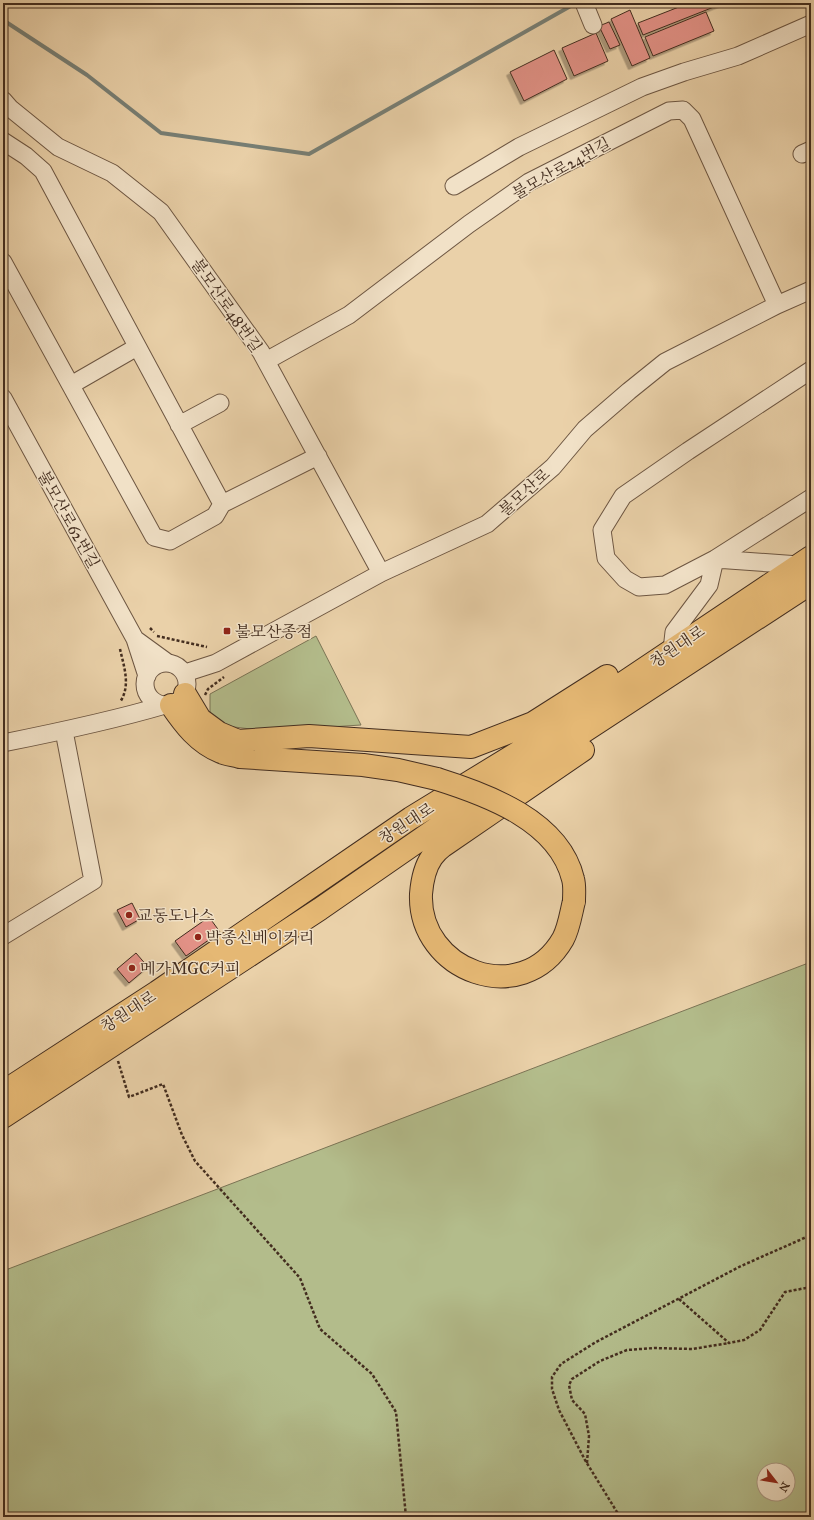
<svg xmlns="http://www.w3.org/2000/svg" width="814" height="1520" font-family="'IM FELL Great Primer','Noto Serif KR',serif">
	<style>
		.green { fill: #b3bc8b; stroke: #7b7455; fill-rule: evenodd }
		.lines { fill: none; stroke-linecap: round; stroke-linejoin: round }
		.stream { stroke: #777f75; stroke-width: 4 }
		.building { fill: #e29186; stroke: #432d1f; filter: url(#shadow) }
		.minor-casing { stroke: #6d5642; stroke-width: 19 }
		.major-casing { stroke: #432d1f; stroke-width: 24 }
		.path { stroke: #432d1f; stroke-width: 2.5; stroke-dasharray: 3 2; stroke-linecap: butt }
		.minor { stroke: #f1e1c7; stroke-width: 17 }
		.major { stroke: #e5b874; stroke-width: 22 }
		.major-bridge-casing { stroke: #432d1f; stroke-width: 24; stroke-linecap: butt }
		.major-bridge { stroke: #e5b874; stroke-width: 22 }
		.poi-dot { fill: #8f2418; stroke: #f1e1c7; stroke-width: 1.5 }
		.labels { text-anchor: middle; stroke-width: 3; stroke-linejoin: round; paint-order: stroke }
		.street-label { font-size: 16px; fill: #432d1f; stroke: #f1e1c7 }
		.poi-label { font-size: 16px; fill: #432d1f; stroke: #f1e1c7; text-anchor: start }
	</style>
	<defs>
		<filter id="shadow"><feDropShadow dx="-3.5" dy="3.5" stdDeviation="0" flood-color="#0004"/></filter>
	</defs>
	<rect width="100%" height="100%" fill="#ead1a9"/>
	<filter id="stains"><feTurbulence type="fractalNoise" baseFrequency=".005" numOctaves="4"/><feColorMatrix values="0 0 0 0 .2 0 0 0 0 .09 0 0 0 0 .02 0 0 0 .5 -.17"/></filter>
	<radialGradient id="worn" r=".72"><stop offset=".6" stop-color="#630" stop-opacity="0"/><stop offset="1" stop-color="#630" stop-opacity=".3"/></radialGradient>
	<!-- green -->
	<path class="green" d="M316,636L361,725L267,731L226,726L210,714V694Z
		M811,962V1517H3V1271ZM764,1470H788V1494H764Z"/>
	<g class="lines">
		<!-- stream -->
		<path class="stream" d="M3,20L87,75L161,133L309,154L576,3"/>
	</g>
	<!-- building -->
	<path class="building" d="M689,3H724L643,35L638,23Z
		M630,10L650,58L632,66L611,19Z
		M706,12L714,31L653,56L645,37Z
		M609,22L620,45L610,49L599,26Z
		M596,33L608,61L574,76L562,48Z
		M554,50L567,79L524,101L510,72Z
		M132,903L140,919L126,927L117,910Z
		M209,917L220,932L186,956L175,941Z
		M136,953L148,967L129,983L117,969Z"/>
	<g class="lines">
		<!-- minor casing -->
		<g class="minor-casing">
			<path id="minor" d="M584,3L593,25
				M3,100L10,108L58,147L112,173L161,212L261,352L381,573
				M3,141L26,156L43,171L222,504
				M802,154L811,150
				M454,186L519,147L642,87L684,72L738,56L811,24
				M3,262L154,537L170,541L215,516L222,504L318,456
				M266,361L349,315L469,224L529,182L669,111L683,110L692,119L777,305
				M811,370L688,451L623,496L602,530L606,558L625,579L639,587L665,585L715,559L811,498
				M71,385L137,347
				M3,398L135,639L147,676
				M179,425L220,403
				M135,639L168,663
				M672,650L674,632L709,585L715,559L799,565
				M145 684a21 21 0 1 1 42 0a21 21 0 1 1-42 0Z
				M185,673L216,663L381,573L487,524L553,467L585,429L629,391L665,362L777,305L811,290
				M3,743C58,732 111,721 165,705
				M3,936L93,881L64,731"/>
		</g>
		<!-- major casing -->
		<g class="major-casing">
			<path id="major" d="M185,694L200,719L219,733L238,741L309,736L471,747L533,723L607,676
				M171,705C184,724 198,743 221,752C227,755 234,755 240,757L363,765L398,770L437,779
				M574,901C571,913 569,928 563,939C522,1010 418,971 421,894C422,881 425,867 432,857C435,853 439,849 443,846L583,750
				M3,1092L157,992L411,818L535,742L811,557
				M3,1117L320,909L447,821L811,583"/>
		</g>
		<!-- path -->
		<path class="path" d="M150,628L154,632
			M157,636L207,647
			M120,649C124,667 131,686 120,702
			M205,695L208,689L224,677
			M118,1061L129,1097L163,1084L182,1135L195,1161L300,1278L320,1329L372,1374L396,1412L406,1517
			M679,1299L729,1343L744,1340L760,1330L785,1292L811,1287
			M587,1463L589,1436L585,1414L572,1400L569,1385L572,1379L600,1361L627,1350L654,1348L692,1349L729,1343
			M620,1517L585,1460L559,1410L552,1389V1377L561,1364L596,1342L741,1266L811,1235"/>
		<!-- minor -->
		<use href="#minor" class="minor"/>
		<!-- major -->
		<use href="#major" class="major"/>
		<!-- major-bridge casing -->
		<g class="major-bridge-casing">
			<path id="major-bridge" d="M437,779C488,795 559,821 573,879C575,886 574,894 574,901"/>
		</g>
		<!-- major-bridge -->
		<use href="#major-bridge" class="major-bridge"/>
	</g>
	<!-- markers -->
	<g class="poi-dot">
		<rect x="223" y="627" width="8" height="8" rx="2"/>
		<circle cx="129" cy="915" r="4"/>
		<circle cx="198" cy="937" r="4"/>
		<circle cx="132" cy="968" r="4"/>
	</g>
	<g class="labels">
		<!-- street labels -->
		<g class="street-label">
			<text transform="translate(561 168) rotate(-29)" y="6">불모산로24번길</text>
			<text transform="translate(227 305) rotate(55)" y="6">불모산로48번길</text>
			<text transform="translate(524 492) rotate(-42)" y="6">불모산로</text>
			<text transform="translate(69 519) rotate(61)" y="6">불모산로62번길</text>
			<text transform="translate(677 646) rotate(-34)" y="6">창원대로</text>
			<text transform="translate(406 823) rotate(-33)" y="6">창원대로</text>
			<text transform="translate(128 1011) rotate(-33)" y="6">창원대로</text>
		</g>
		<!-- poi labels -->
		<g class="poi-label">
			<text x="235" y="637">불모산종점</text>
			<text x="137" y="921">교동도나스</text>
			<text x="206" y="943">박종신베이커리</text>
			<text x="140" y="974">메가MGC커피</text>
		</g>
	</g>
	<!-- margin -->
	<rect width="814" height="1520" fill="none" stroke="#ead1a9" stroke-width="16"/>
	<rect x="4" y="4" width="806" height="1512" fill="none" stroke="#432d1f" stroke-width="2"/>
	<rect x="8" y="8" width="798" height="1504" fill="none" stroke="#432d1f"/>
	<!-- north arrow -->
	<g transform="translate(776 1482) rotate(121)"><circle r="19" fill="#f1e1c7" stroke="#ab9984"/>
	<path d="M0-3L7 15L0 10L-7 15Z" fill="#8f2418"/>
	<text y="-6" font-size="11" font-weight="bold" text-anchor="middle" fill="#432d1f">N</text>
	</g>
	<rect width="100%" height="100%" filter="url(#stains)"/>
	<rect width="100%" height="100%" fill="url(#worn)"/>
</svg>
